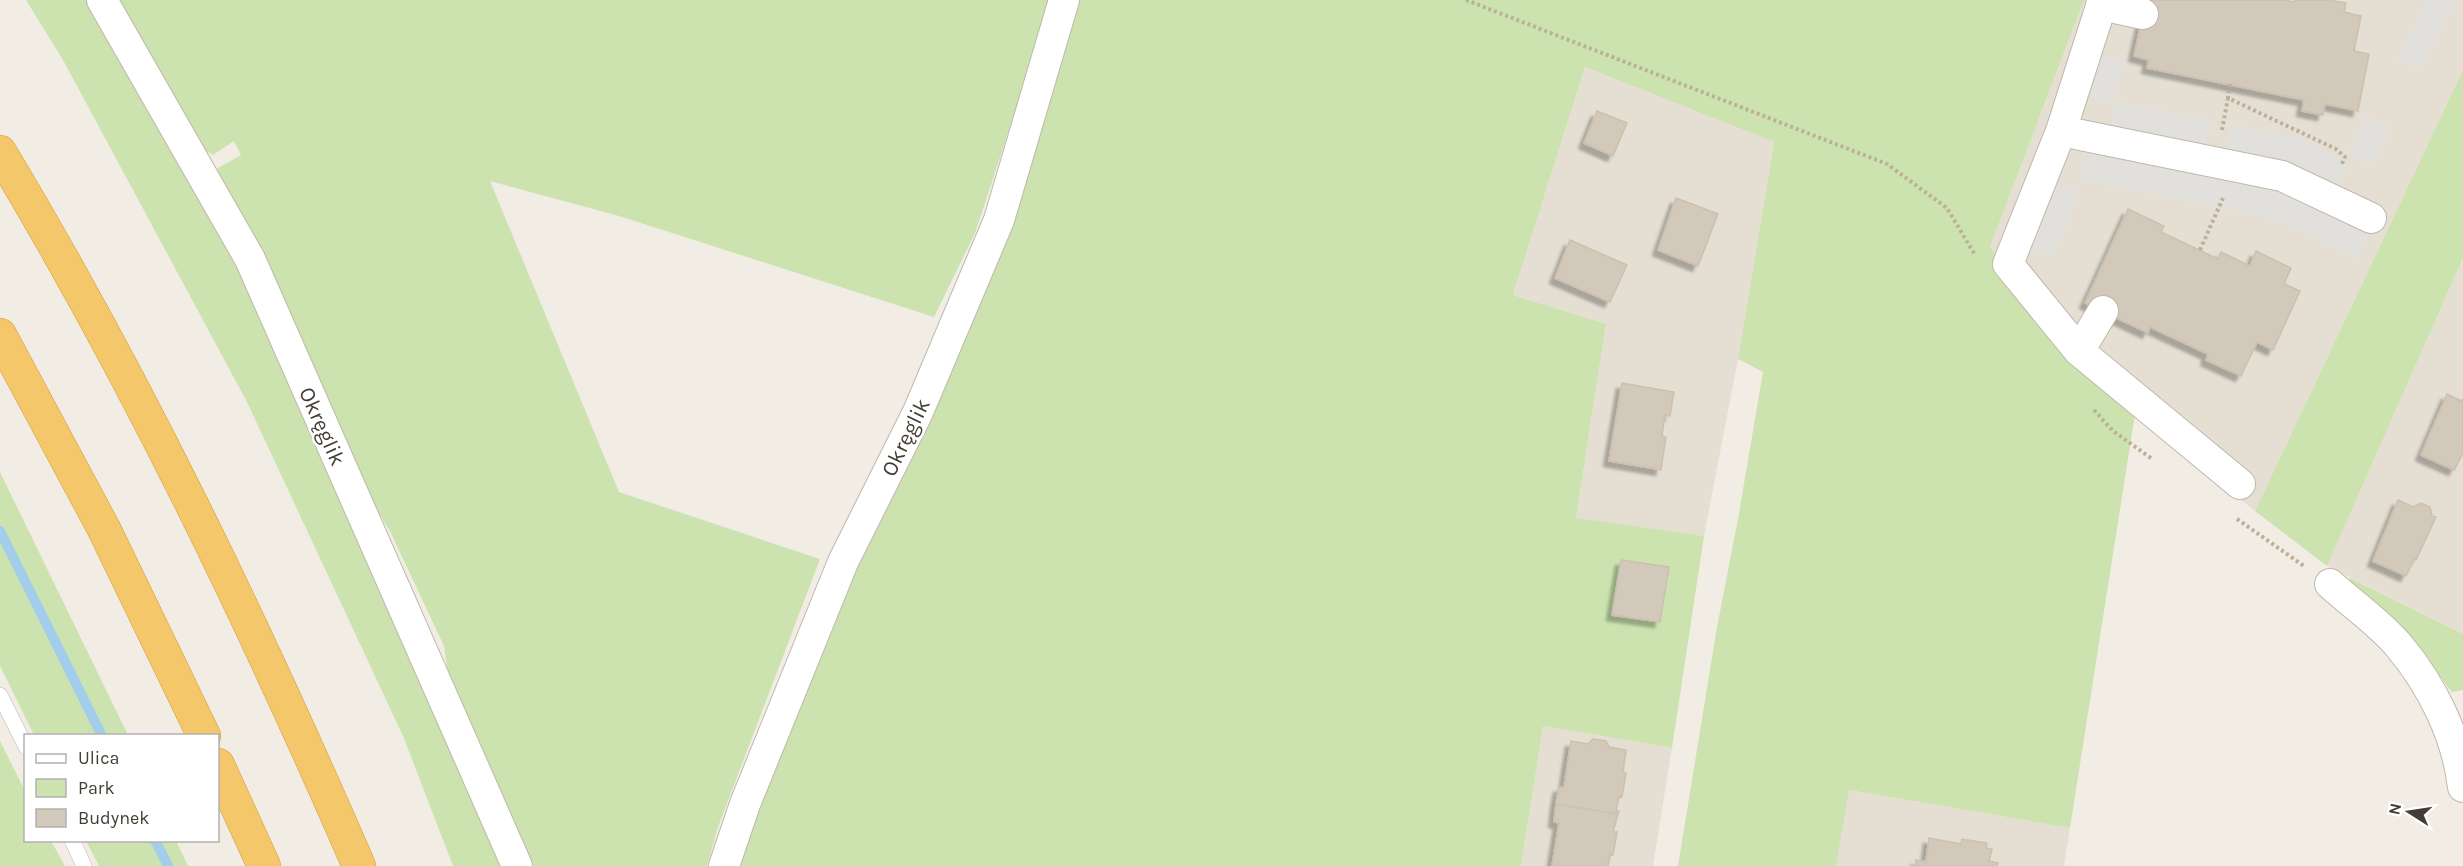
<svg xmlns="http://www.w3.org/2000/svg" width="2463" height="866" font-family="Karla,sans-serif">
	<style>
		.residential { fill: #e5dfd3 }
		.green { fill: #cce3af }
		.parking { fill: #e2e0dc }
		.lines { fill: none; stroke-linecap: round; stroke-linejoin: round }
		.stream { stroke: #a3ceeb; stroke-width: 10 }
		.building { fill: #d2c9bb; stroke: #ccc0ae; stroke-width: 1.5; filter: url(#shadow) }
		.lane-casing { stroke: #bfb8ab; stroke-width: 16 }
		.street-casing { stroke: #bfb8ab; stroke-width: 32 }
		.highway-casing { stroke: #d39b3c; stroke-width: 34 }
		.path { stroke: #bdb09a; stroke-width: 4; stroke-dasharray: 3 3; stroke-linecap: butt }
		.lane { stroke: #fff; stroke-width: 15 }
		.street { stroke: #fff; stroke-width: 30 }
		.highway { stroke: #f5c76b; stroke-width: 33 }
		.labels { text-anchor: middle; stroke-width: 5; stroke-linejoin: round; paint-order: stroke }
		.street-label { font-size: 22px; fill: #433d35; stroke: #fff }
	</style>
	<defs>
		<filter id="shadow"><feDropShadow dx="-5.5" dy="5.5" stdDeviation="1.5" flood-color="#0004"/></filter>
	</defs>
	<rect width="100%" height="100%" fill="#f1ede4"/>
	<!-- residential -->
	<path class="residential" d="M2084,0H2463V70L2255,511L2090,379L1990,247Z
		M1585,67L1774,142L1738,359L1704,536L1576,519L1606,324L1513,295Z
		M2463,258V634L2327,566Z
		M1543,726L1672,748L1653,866H1521Z
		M1848,790L2070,828L2064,866H1836Z"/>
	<!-- green -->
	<path class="green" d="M26,0H89L252,295L505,866H453L403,736L247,402L63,60Z
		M112,0H1052L975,233L934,317L619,216L490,181L619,492L820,559L718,827L707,866H528L450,690L444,646L390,531L366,493L216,178L218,168L241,155L234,141L213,155L194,144Z
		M1075,0H2084L1990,247L2090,379L2135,414L2070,828L1849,790L1836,866H1678L1717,627L1738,519L1763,372L1738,359L1774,142L1585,67L1513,295L1606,324L1576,518L1704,536L1672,748L1543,726L1521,866H736Z
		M2463,70V258L2327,566L2255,511Z
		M0,472L128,735H34L0,666Z
		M2350,578L2463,634V690L2452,692L2415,645L2348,584Z
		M0,741L25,791L26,840L51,841L65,866H0Z
		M86,841H176L188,866H99Z"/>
	<!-- parking -->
	<path class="parking" d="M2426,0H2455L2420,70L2397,58Z
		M2097,53L2124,62L2110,104L2082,94Z
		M2116,101L2211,121L2206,147L2110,128Z
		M2366,116L2390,129L2372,165L2347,152Z
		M2232,125L2300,139L2349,162L2336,187L2227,152Z
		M2085,152L2279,191L2369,233L2356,258L2271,218L2080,179Z
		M2050,181L2078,191L2053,257L2027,247Z"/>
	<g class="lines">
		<!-- stream -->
		<path class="stream" d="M0,531L102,736
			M155,840L168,866"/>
	</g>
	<!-- building -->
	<path class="building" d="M2146,0H2285L2294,2L2295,0H2329L2346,3L2344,12L2361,16L2354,51L2369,54L2358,111L2325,104L2323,115L2302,111L2304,100L2147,68L2149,60L2134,56Z
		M1597,111L1627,123L1613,156L1584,143Z
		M1676,198L1718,214L1698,266L1658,250Z
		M2128,209L2164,226L2161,232L2218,259L2221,252L2250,266L2256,251L2291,268L2284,284L2300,291L2273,350L2257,342L2241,376L2206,360L2208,354L2150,327L2148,333L2085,303Z
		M1570,240L1627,265L1610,302L1555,278Z
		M1622,383L1674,392L1670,416L1665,415L1662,436L1666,437L1661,470L1609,461Z
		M2447,394L2461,401L2463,399V453L2454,470L2421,455Z
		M2398,500L2413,507L2421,503L2430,507L2432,516L2436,517L2416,560L2414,559L2406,576L2373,561Z
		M1621,560L1669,567L1660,622L1612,615Z
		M1593,739L1606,741L1609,747L1626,750L1623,772L1626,773L1622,797L1619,796L1616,811H1619L1618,814L1556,804L1559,787H1564L1571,741L1588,744Z
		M1556,804L1618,814L1613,832H1617L1613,855H1610L1608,866H1552L1559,823L1554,822Z
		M1929,838L1961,844L1962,839L1987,843L1986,848L1992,849L1989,861L1998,863L1997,866H1916V860L1926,862Z"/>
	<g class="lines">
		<!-- lane casing -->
		<g class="lane-casing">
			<path id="lane" d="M0,695L26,747
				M72,840L84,866"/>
		</g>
		<!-- street casing -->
		<g class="street-casing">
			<path id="street" d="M102,0L250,259L517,866
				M2103,0L2061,131L2008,264L2079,351L2240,484
				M2101,5L2143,14
				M2061,131L2282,176L2371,218
				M2079,351L2103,311
				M2330,584C2351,603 2382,625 2399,646C2432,685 2457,736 2463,787
				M724,866L745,804L843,562L918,412L999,220L1064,0"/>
		</g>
		<!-- highway casing -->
		<g class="highway-casing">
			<path id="highway" d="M0,152C137,380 253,622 359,866
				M0,335L104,529L204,736
				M218,765L264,866"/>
		</g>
		<!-- path -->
		<path class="path" d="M1466,0L1887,164L1947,208L1975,255
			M2230,84L2228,98L2336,149L2345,157L2341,166
			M2222,130L2228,98
			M2200,250L2223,198
			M2094,410L2113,431L2152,459
			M2237,519L2304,566"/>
		<!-- lane -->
		<use href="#lane" class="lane"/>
		<!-- street -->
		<use href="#street" class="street"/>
		<!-- highway -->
		<use href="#highway" class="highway"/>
	</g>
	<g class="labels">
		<!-- street labels -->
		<g class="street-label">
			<text transform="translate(323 426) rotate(66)" y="8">Okręglik</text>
			<text transform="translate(905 437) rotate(-64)" y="8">Okręglik</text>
		</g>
	</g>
	<!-- legend -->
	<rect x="24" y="734" width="195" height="108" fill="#ffffff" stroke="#b4b1ae" stroke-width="1.5"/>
	<rect x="36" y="754" width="30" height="9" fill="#ffffff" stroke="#b4b1ae" stroke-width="1.5"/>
	<text x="78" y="764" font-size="18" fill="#433d35">Ulica</text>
	<rect x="36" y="779" width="30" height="18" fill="#cce3af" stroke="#b4b1ae" stroke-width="1.5"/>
	<text x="78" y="794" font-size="18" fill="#433d35">Park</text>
	<rect x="36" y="809" width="30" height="18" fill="#d2c9bb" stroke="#b4b1ae" stroke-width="1.5"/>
	<text x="78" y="824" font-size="18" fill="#433d35">Budynek</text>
	<!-- north arrow -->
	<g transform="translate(2409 812) rotate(282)" stroke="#ffffff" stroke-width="4.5" paint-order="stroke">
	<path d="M0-4.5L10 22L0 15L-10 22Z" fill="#433d35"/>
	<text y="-9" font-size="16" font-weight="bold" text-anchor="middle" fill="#433d35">N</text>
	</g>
</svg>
